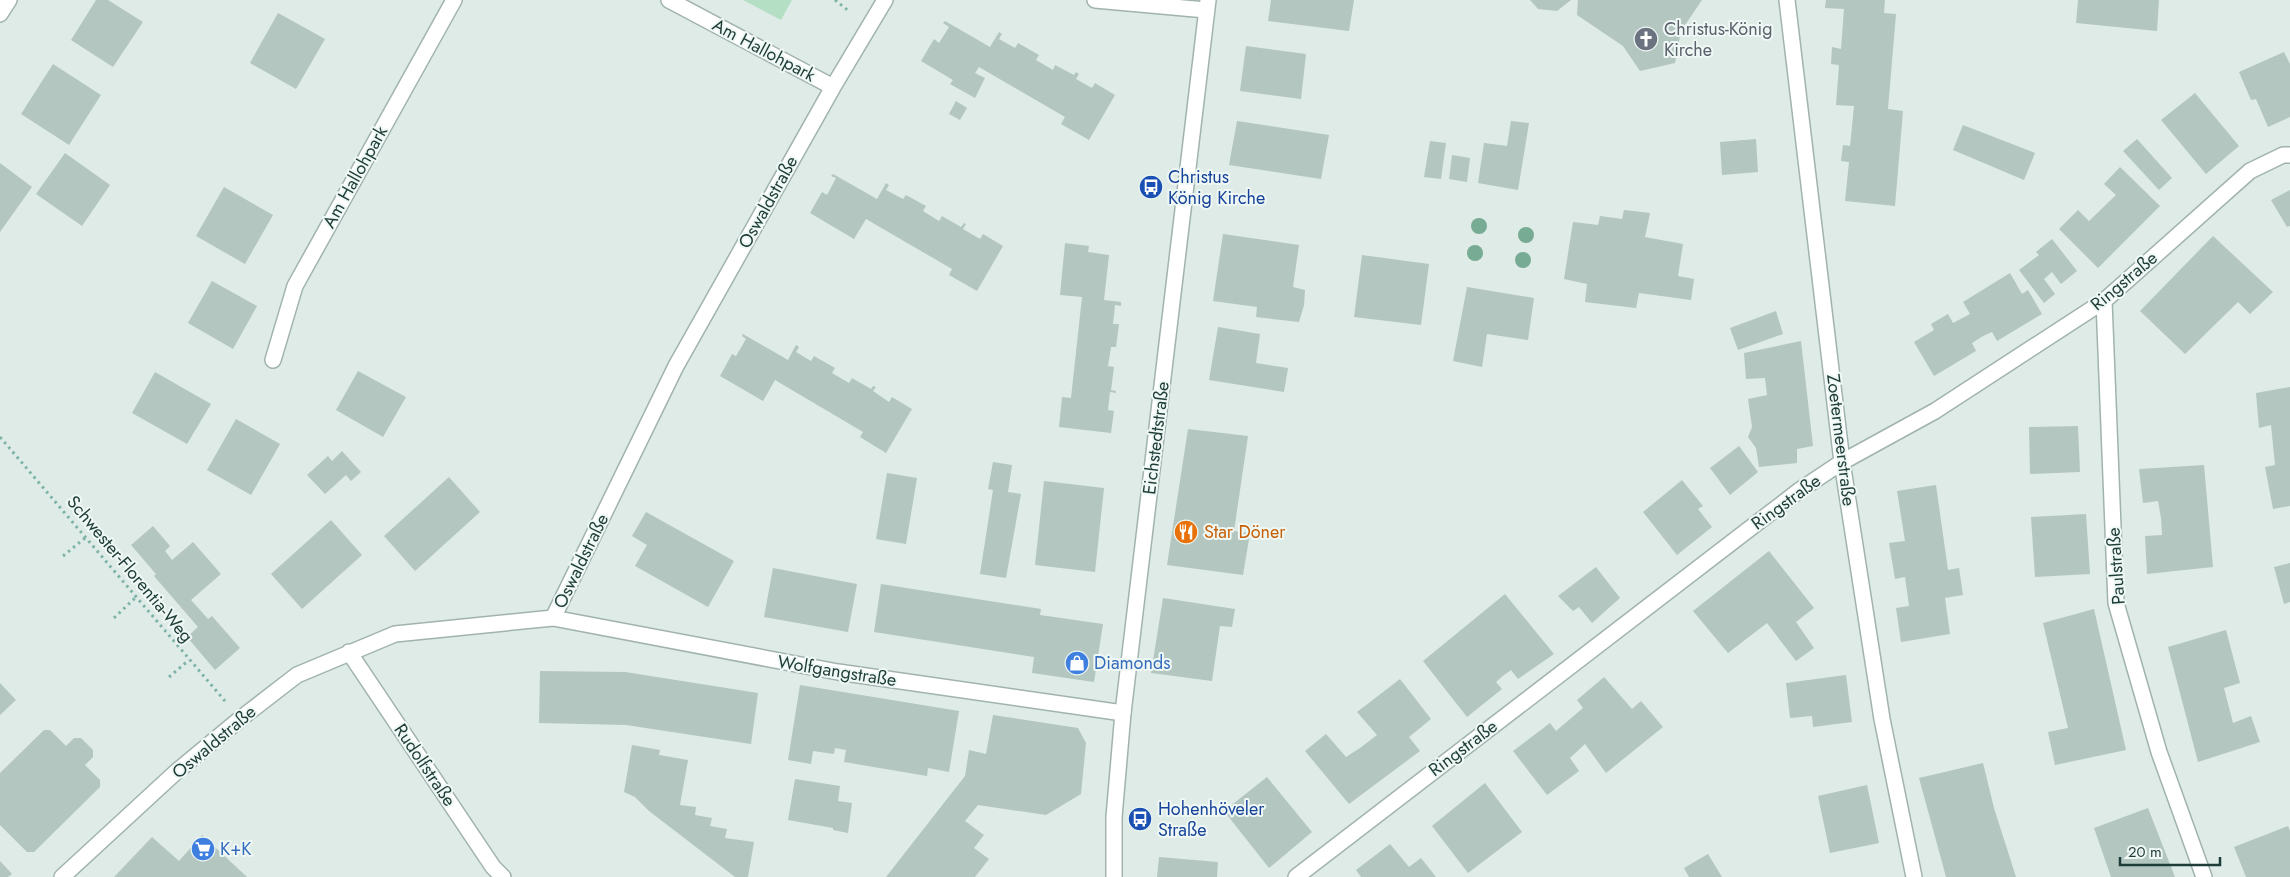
<svg xmlns="http://www.w3.org/2000/svg" width="2290" height="877" font-family="Jost,sans-serif">
	<style>
		.green { fill: #b5dfc5 }
		.building { fill: #b3c6c0 }
		.lines { fill: none; stroke-linecap: round; stroke-linejoin: round }
		.minor-casing { stroke: #a1b3af; stroke-width: 18 }
		.tertiary-casing { stroke: #a1b3af; stroke-width: 18 }
		.path { stroke: #7cb2a8; stroke-width: 3; stroke-dasharray: 2.5 4; stroke-linecap: butt }
		.minor { stroke: #fff; stroke-width: 15 }
		.tertiary { stroke: #fff; stroke-width: 15 }
		.tree { fill: #78ab93 }
		.labels { text-anchor: middle; stroke-width: 4; stroke-linejoin: round; paint-order: stroke }
		.worship-label { font-size: 18px; fill: #5b616d; stroke: #eff8f4; text-anchor: start }
		.street-label { font-size: 18px; fill: #1e3c38; stroke: #eff8f4 }
		.transit-label { font-size: 18px; fill: #164399; stroke: #eff8f4; text-anchor: start }
		.food-label { font-size: 18px; fill: #c56008; stroke: #eff8f4; text-anchor: start }
		.shop-label { font-size: 18px; fill: #366cbe; stroke: #eff8f4; text-anchor: start }
	</style>
	<rect width="100%" height="100%" fill="#deebe7"/>
	<!-- green -->
	<path class="green" d="M743,0H792L781,20Z"/>
	<!-- building -->
	<path class="building" d="M96,0H108L143,22L113,67L71,40Z
		M1271,0H1354L1349,31L1268,21Z
		M1530,0H1571L1557,11L1538,9Z
		M1578,0H1702L1681,31L1675,63L1640,71L1623,46L1577,15Z
		M1826,0H1885L1884,13L1896,14L1888,109L1903,111L1895,206L1845,201L1849,162L1841,161L1843,145L1850,146L1854,106L1836,105L1839,65L1831,64L1832,47L1841,49L1844,9L1825,8Z
		M2078,0H2159L2157,31L2076,23Z
		M278,13L325,39L296,89L250,63Z
		M945,21L990,47L999,32L1002,34L999,39L1015,48L1018,43L1039,55L1036,60L1053,70L1055,65L1074,75L1076,72L1079,74L1076,79L1092,88L1095,83L1115,95L1089,140L1061,124L1065,117L979,67L975,73L985,78L975,98L950,84L953,80L921,61L934,39L939,43L949,27L943,23Z
		M1246,46L1306,54L1301,99L1240,91Z
		M2284,52L2290,64V117L2268,127L2256,99L2251,100L2239,72Z
		M53,64L101,95L69,145L21,114Z
		M2195,93L2239,146L2206,174L2161,120Z
		M956,101L967,108L960,120L949,114Z
		M1237,121L1329,135L1321,179L1229,165Z
		M1511,121L1529,123L1518,190L1478,183L1484,143L1507,146Z
		M1963,125L2035,153L2024,180L1953,150Z
		M1756,139L1758,172L1722,175L1720,142Z
		M2137,139L2172,178L2159,190L2123,151Z
		M1430,141L1446,143L1441,179L1424,177Z
		M65,153L110,185L82,226L36,194Z
		M1452,155L1470,158L1467,182L1449,179Z
		M0,163L32,187L0,232Z
		M2120,167L2160,206L2098,268L2059,229L2078,210L2089,221L2116,195L2104,184Z
		M833,174L877,199L886,183L889,185L886,190L903,199L906,195L926,206L923,211L939,221L942,216L961,227L964,223L966,224L963,229L980,239L983,234L1003,246L977,291L949,275L952,269L866,219L854,239L810,213L822,192L827,195L836,178L831,176Z
		M224,187L273,215L245,264L196,236Z
		M2290,190V226L2287,227L2271,200Z
		M1624,210L1650,213L1645,237L1683,244L1678,276L1694,279L1691,300L1639,293L1636,308L1585,302L1587,284L1564,279L1573,222L1598,225L1600,216L1622,219Z
		M1223,234L1299,245L1293,287L1305,290L1304,305L1299,322L1256,317L1257,307L1213,301Z
		M2213,236L2273,292L2250,314L2238,302L2185,354L2140,311Z
		M2052,239L2077,271L2061,284L2052,272L2044,279L2055,294L2044,303L2019,270L2039,255L2036,252Z
		M1065,243L1089,246L1088,252L1109,255L1104,300L1121,302V306L1115,305L1113,324H1119L1116,347H1111L1108,366L1114,367L1111,390L1116,391V393L1110,392L1108,410L1114,411L1111,433L1059,427L1062,397L1071,398L1082,297L1060,295Z
		M1362,255L1429,264L1421,325L1354,317Z
		M2010,273L2022,294L2028,290L2042,314L1997,341L1992,332L1983,336L1972,343L1976,351L1934,376L1914,342L1934,330L1931,324L1948,314L1953,323L1970,314L1963,302Z
		M212,281L257,306L233,349L188,323Z
		M1467,287L1534,298L1528,340L1487,334L1482,367L1453,361Z
		M1776,311L1783,334L1738,350L1730,328Z
		M1218,327L1260,334L1256,363L1288,368L1284,392L1209,380Z
		M743,334L788,360L796,345L799,347L796,352L811,361L814,356L835,368L832,373L849,383L852,378L871,389L873,386L876,387L873,391L889,402L892,397L912,409L886,453L860,437L863,432L775,380L763,401L720,376L732,354L736,356L746,339L742,336Z
		M1801,341L1813,446L1797,449V463L1759,467L1756,448L1748,437L1752,427L1748,399L1767,395L1765,378L1746,379L1744,353Z
		M358,371L406,397L383,437L336,410Z
		M155,372L211,404L187,444L132,413Z
		M2290,387V506L2273,509L2265,467L2275,465L2271,425L2259,428L2256,393Z
		M236,419L280,444L251,495L207,470Z
		M2078,426L2080,472L2030,474L2029,427Z
		M1188,429L1248,436L1234,531L1250,533L1243,575L1167,565Z
		M1739,446L1758,472L1730,495L1710,468Z
		M342,451L361,472L351,481L346,475L325,494L307,475L328,456L332,461Z
		M993,462L1012,465L1008,492L1021,494L1006,578L980,574L993,490L988,489Z
		M2204,465L2213,567L2147,574L2145,536L2162,535L2161,518L2158,501L2143,503L2139,469Z
		M887,473L917,478L906,544L876,539Z
		M449,477L480,512L415,571L384,536Z
		M1682,480L1703,506L1698,509L1712,527L1677,555L1643,512Z
		M1044,481L1104,488L1095,572L1035,565Z
		M1936,485L1948,570L1959,568L1963,595L1945,598L1950,634L1901,642L1896,608L1909,606L1905,577L1895,579L1889,543L1905,541L1897,491Z
		M646,512L734,561L708,607L635,566L647,545L632,536Z
		M2086,514L2090,574L2035,577L2031,517Z
		M331,520L362,555L302,609L271,574Z
		M153,526L170,546L165,551L172,560L193,542L221,574L191,600L208,619L212,616L240,648L215,670L187,637L198,627L154,576L156,574L131,545Z
		M1769,551L1814,608L1796,622L1814,648L1796,661L1767,623L1728,653L1693,611Z
		M2290,563V602L2284,604L2274,567Z
		M1596,567L1620,598L1592,623L1579,607L1573,611L1558,596Z
		M773,568L857,584L848,632L764,617Z
		M881,584L1041,609L1040,615L1103,624L1094,682L1032,673L1034,657L874,632Z
		M1505,594L1554,654L1518,679L1511,670L1504,675L1496,682L1502,689L1467,717L1423,661Z
		M1163,598L1235,609L1232,627L1220,626L1212,681L1151,673Z
		M2094,609L2126,750L2055,765L2048,732L2068,728L2043,623Z
		M2226,630L2240,683L2224,688L2233,723L2251,716L2260,742L2198,762L2168,647Z
		M540,671L625,672L758,693L751,744L626,725L539,723Z
		M1846,675L1852,722L1813,727L1812,716L1790,718L1786,683Z
		M1604,677L1632,709L1641,701L1663,727L1606,773L1585,744L1570,758L1579,771L1547,795L1513,751L1550,723L1556,731L1583,708L1577,700Z
		M1400,679L1431,719L1409,737L1420,751L1349,804L1305,751L1326,734L1346,757L1360,748L1377,735L1357,712Z
		M0,683L16,700L0,715Z
		M800,685L959,711L949,772L928,768L927,776L844,762L846,750L835,748L834,754L813,751L811,764L788,760Z
		M993,715L1078,728L1086,743L1081,794L1046,815L978,805L965,821L984,835L974,848L989,859L975,877H886L965,776L969,750L986,754Z
		M44,730H50L66,746L74,738H81L93,750V757L85,765L100,780V787L34,852H27L0,825V773Z
		M632,745L660,750L659,755L688,760L680,805L696,807L695,815L712,818L710,826L727,829L725,838L754,842L748,877H735L649,811L635,797L624,792Z
		M1983,763L1994,808L2016,877H1946L1919,778Z
		M1267,777L1312,832L1269,868L1224,811Z
		M795,779L840,786L838,801L852,803L848,833L833,830V828L788,820Z
		M1485,783L1522,832L1468,873L1432,826Z
		M1867,785L1879,843L1830,853L1818,796Z
		M2148,808L2175,877H2111L2094,828Z
		M2288,826L2290,831V877H2246L2234,847Z
		M202,835L247,877H114L152,837L179,861Z
		M1390,844L1409,867L1421,858L1436,877H1361L1356,870Z
		M1708,854L1722,877H1689L1684,868Z
		M1159,857L1218,862L1217,877H1157Z
		M0,861L12,874L8,877H0Z"/>
	<g class="lines">
		<!-- minor casing -->
		<g class="minor-casing">
			<path id="minor" d="M669,0L833,87
				M1095,0L1206,10
				M1787,0L1842,462L1882,719L1914,877
				M0,14L9,0
				M2104,301L2116,603L2159,752L2204,877
				M273,360L295,286L454,0
				M553,618L676,366L833,87L885,0
				M349,652L493,867L503,877
				M62,877L176,772L240,719L297,675L395,634L553,618L838,672L1123,713
				M1296,877L1800,490L1842,462L1935,411L2104,301L2250,171L2283,155H2290"/>
		</g>
		<!-- tertiary casing -->
		<g class="tertiary-casing">
			<path id="tertiary" d="M1114,877V817L1123,713L1208,0"/>
		</g>
		<!-- path -->
		<path class="path" d="M835,0L850,12
			M0,437L225,701
			M63,556L85,538
			M114,618L136,597
			M169,677L189,660"/>
		<!-- minor -->
		<use href="#minor" class="minor"/>
		<!-- tertiary -->
		<use href="#tertiary" class="tertiary"/>
	</g>
	<!-- trees -->
	<g class="tree">
		<circle cx="1479" cy="226" r="8"/>
		<circle cx="1526" cy="235" r="8"/>
		<circle cx="1475" cy="253" r="8"/>
		<circle cx="1523" cy="260" r="8"/>
	</g>
	<!-- icons -->
	<defs>
		<g id="church-disc" transform="scale(1.25)"><circle r="9.5" fill="#6b7280" stroke="#eff8f4"/><path d="M-1.2-6h2.4v3.5h3.3v2.4h-3.3V6h-2.4V-.1h-3.3v-2.4h3.3Z" fill="#fff"/></g>
		<g id="bus-disc" transform="scale(1.25)"><circle r="9.5" fill="#1a4fb4" stroke="#eff8f4"/><path d="M-5-6H5V4H4V6H2V4H-2V6H-4V4H-5ZM-3.5-4V0h7V-4ZM-3.5 1.2v1.5H-2V1.2ZM2 1.2v1.5H3.5V1.2Z" fill="#fff"/></g>
		<g id="restaurant-disc" transform="scale(1.25)"><circle r="9.5" fill="#e8710a" stroke="#eff8f4"/><path d="M-5-6h1v4h1v-4h1v4h1v-4h1v5L-1.5 .5V6h-2V.5L-5-1ZM5-6V6H3V1.5H1.5Q1.5-4 5-6Z" fill="#fff"/></g>
		<g id="shop-disc" transform="scale(1.25)"><circle r="9.5" fill="#3f7fe0" stroke="#eff8f4"/><path d="M-5-2.5h2.3a2.7 3.5 0 0 1 5.4 0H5L5.5 6h-11ZM-1.5-2.5h3a1.5 2.3 0 0 0-3 0Z" fill="#fff"/></g>
		<g id="supermarket-disc" transform="scale(1.25)"><circle r="9.5" fill="#3f7fe0" stroke="#eff8f4"/><path d="M-6-5.5h2.5l.6 2H6L4.5 2H-2.5L-4.4-4H-6ZM-1.5 3.2a1.3 1.3 0 1 0 .1 0ZM3 3.2a1.3 1.3 0 1 0 .1 0Z" fill="#fff"/></g>
	</defs>
	<g fill-rule="evenodd">
		<use href="#church-disc" x="1646" y="39"/>
		<use href="#bus-disc" x="1151" y="187"/>
		<use href="#restaurant-disc" x="1186" y="532"/>
		<use href="#shop-disc" x="1077" y="663"/>
		<use href="#bus-disc" x="1140" y="819"/>
		<use href="#supermarket-disc" x="203" y="849"/>
	</g>
	<g class="labels">
		<!-- worship labels -->
		<g class="worship-label">
			<text x="1664" y="35">Christus-König<tspan x="1664" dy="21">Kirche</tspan></text>
		</g>
		<!-- street labels -->
		<g class="street-label">
			<text transform="translate(764 50) rotate(28)" y="6">Am Hallohpark</text>
			<text transform="translate(355 177) rotate(-61)" y="6">Am Hallohpark</text>
			<text transform="translate(768 202) rotate(-61)" y="6">Oswaldstraße</text>
			<text transform="translate(2124 281) rotate(-40)" y="6">Ringstraße</text>
			<text transform="translate(1156 438) rotate(-83)" y="6">Eichstedtstraße</text>
			<text transform="translate(1841 440) rotate(83)" y="6">Zoetermeerstraße</text>
			<text transform="translate(1786 502) rotate(-36)" y="6">Ringstraße</text>
			<text transform="translate(581 561) rotate(-64)" y="6">Oswaldstraße</text>
			<text transform="translate(2116 566) rotate(-94)" y="6">Paulstraße</text>
			<text transform="translate(130 569) rotate(50)" y="6">Schwester-Florentia-Weg</text>
			<text transform="translate(837 671) rotate(9)" y="6">Wolfgangstraße</text>
			<text transform="translate(214 742) rotate(-40)" y="6">Oswaldstraße</text>
			<text transform="translate(1463 748) rotate(-37)" y="6">Ringstraße</text>
			<text transform="translate(425 765) rotate(56)" y="6">Rudolfstraße</text>
		</g>
		<!-- transit labels -->
		<g class="transit-label">
			<text x="1168" y="183">Christus<tspan x="1168" dy="21">König Kirche</tspan></text>
			<text x="1158" y="815">Hohenhöveler<tspan x="1158" dy="21">Straße</tspan></text>
		</g>
		<!-- food labels -->
		<g class="food-label">
			<text x="1204" y="538">Star Döner</text>
		</g>
		<!-- shop labels -->
		<g class="shop-label">
			<text x="1094" y="669">Diamonds</text>
			<text x="220" y="855">K+K</text>
		</g>
	</g>
	<!-- scale -->
	<path d="M2120 857v8h100v-8" fill="none" stroke="#1e3c38" stroke-width="2.5"/>
	<text x="2128" y="857" font-size="15" fill="#1e3c38" stroke="#eff8f4" stroke-width="4" paint-order="stroke">20 m</text>
</svg>
